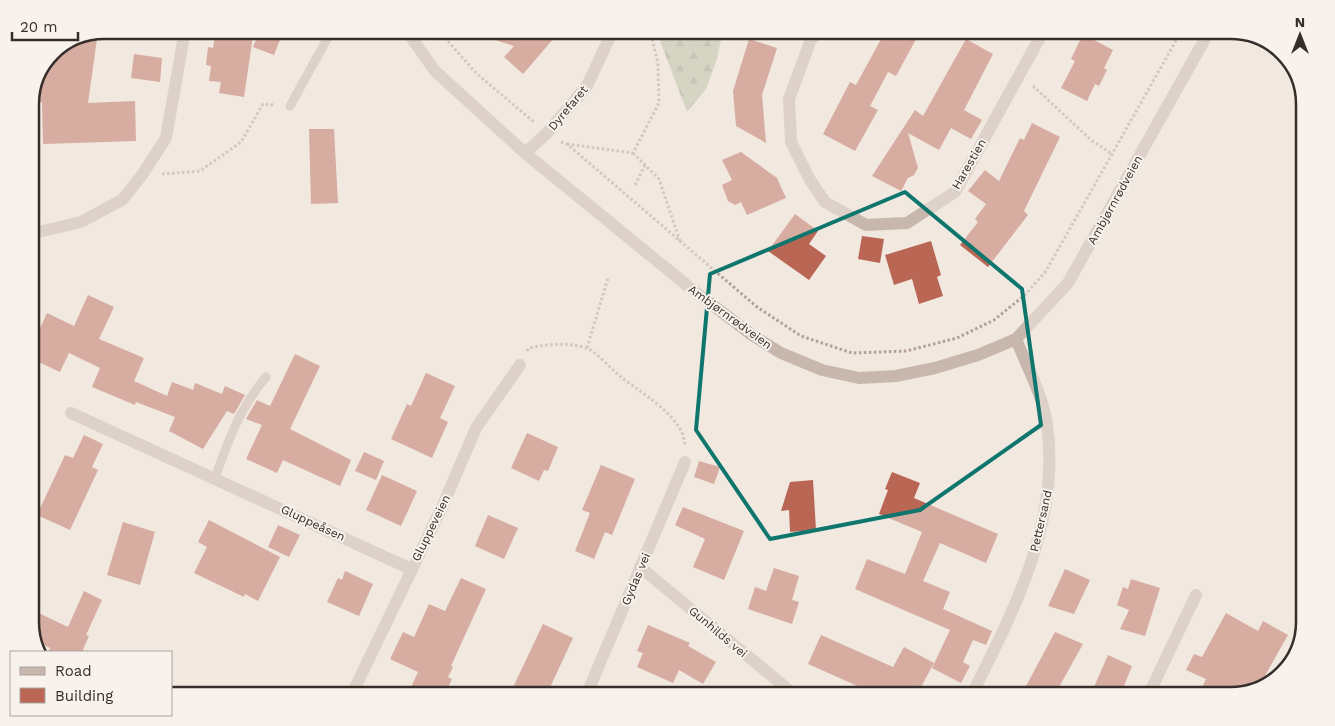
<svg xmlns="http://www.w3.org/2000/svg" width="1335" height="726" font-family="'Work Sans',sans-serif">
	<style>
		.forest { fill: url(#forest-firs) }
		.building { fill: #b96655 }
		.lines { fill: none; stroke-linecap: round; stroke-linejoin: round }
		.path { stroke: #b3a197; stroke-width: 3; stroke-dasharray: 2.5 2.5; stroke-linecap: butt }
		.service { stroke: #c8b7ad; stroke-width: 9 }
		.minor { stroke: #c8b7ad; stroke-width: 12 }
		.tertiary { stroke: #c8b7ad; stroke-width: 12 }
		.marked { fill: none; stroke: #0f766e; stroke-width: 4; stroke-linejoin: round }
		.labels { text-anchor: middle; stroke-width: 4; stroke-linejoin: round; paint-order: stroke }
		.street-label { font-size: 12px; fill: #372e2b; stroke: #f8f2ec }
		.rim { fill: none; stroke: #372e2b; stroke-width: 2.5 }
	</style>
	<defs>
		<pattern id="forest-firs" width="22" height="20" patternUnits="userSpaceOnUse" patternTransform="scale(1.25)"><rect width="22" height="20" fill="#b7bea1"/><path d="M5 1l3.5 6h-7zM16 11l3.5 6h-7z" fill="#969b83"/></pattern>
	</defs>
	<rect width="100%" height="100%" fill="#f1e8e0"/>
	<!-- forest -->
	<path class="forest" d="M656,30H723L717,59L706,89L687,112Z"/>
	<!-- building -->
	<path class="building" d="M260,30H284L274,55L253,47Z
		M478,30H561L523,74L504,57L514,46L477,34Z
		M886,30H921L896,76L888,72L870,106L878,110L855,151L823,134L850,82L856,85Z
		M216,31L253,36L244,97L219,93L221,82L209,81L211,66L206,65L208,47L213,48Z
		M98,32L88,103L135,101L136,141L43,144L42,102L30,103V99L52,51Z
		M1083,34L1113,50L1104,68L1107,70L1099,86L1095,84L1087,101L1061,88L1075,61L1071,59Z
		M749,39L777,48L762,95L766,143L736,126L733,91Z
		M966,39L993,54L964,110L982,120L971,139L951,128L939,150L908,133L918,168L914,175L908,178L901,191L872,176L915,110L923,116Z
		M134,54L162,58L160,82L131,78Z
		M1032,123L1060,137L1024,211L1028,215L988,267L960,245L978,222L975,219L986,204L968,191L985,170L999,181L1020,138L1024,140Z
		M309,129H334L338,203L311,204Z
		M741,152L777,178L786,198L747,215L741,202L735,205L728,201L722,185L732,180L722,160Z
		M795,214L818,231L809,244L826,256L809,280L768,251Z
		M862,236L884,239L880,263L858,259Z
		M931,241L941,275L937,277L943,296L919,304L912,279L894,285L885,255Z
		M88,295L114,307L99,339L144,358L134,381L167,396L172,382L193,390L195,383L222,394L225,386L245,395L234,414L227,411L203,449L169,431L175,417L136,402L135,405L92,387L100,368L69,353L60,372L30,358V332L37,335L47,313L74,326Z
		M295,354L320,366L290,429L351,460L340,486L283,460L277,473L246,459L262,425L246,419L257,400L270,406Z
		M426,373L455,386L440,418L448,422L432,458L391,439L407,404L411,406Z
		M527,433L558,447L548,471L544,470L539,481L511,468Z
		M84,435L103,444L92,467L98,470L70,530L37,515L65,455L73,458Z
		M364,452L384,461L376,480L355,471Z
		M699,461L720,467L714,484L694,477Z
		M601,465L635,479L612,535L605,532L594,559L575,551L590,513L582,510Z
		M892,472L920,483L914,498L998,534L986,563L940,543L923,581L950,592L943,609L992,631L986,645L973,640L963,662L970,666L961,683L932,668L950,630L855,589L867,559L905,574L922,532L879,514L888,490L885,489Z
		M382,475L417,491L401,526L366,510Z
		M813,480L816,530L790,532L789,510L781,511L790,482Z
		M683,507L744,531L724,580L693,567L705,539L675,525Z
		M488,515L518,528L504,559L475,546Z
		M209,520L280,557L258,601L245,594L244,597L194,573L207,547L198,542Z
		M123,522L155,532L140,585L107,575Z
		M278,525L300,535L289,557L268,547Z
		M774,568L799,576L792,600L799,602L792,624L748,609L755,587L766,591Z
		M1065,569L1090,580L1074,614L1048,606Z
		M345,571L373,584L359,616L327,602L338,578L342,580Z
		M461,578L486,589L451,666L453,667L448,677L452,679L444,696H407L418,672L390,659L403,632L414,637L429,604L445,611Z
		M1131,579L1160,588L1145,636L1120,629L1129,610L1117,605L1123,587L1128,589Z
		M84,591L102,600L86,635L89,636L82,652H48L50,648L35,641L30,628V609L68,627Z
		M1226,613L1258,631L1263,621L1288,635L1258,688L1232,696H1198L1206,679L1186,670L1194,654L1202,657Z
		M543,624L573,638L546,696H509Z
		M648,625L690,643L688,646L716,662L703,684L679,670L673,683L637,667L643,653L637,651Z
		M1055,632L1083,644L1054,696H1044L1026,686Z
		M821,635L893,667L904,647L934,663L921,687L917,685L911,696H880L808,664Z
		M1108,655L1132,666L1120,696H1090Z"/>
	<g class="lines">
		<!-- path -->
		<path class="path" d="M438,30L477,74L534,122
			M1033,86L1091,140L1112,154
			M561,142L567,144L757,307L801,336L852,353L906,351L957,338L994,320L1025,295L1046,271L1182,30
			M567,144L633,153L659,103L658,64L650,30
			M633,153L659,179L680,241
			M162,174L200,171L241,142L263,104L275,105
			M635,185L645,165
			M587,348L608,278
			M527,351L529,348C548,344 567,342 586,348C595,350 612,370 621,377C641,393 686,418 685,447"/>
		<!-- service -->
		<path class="service" d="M290,106L332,30
			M215,478C228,441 240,407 266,377"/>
		<!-- minor -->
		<path class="minor" d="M818,30L810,42L789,99L791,142L810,180L825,202L866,225L907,223L955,192L1044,30
			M525,153L547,133L587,86L613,30
			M30,234L81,222L122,200L142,175L166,138L185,30
			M71,413L411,569
			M640,567L796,696
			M351,696L443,505L476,428L520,365
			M586,696L685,462
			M1148,696L1196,595"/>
		<!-- tertiary -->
		<path class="tertiary" d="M406,30L435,71L525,153L689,287L752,335L781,353L822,370L859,378L896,376L935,368L978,355L1016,339L1068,283L1210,30
			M971,696C1013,613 1061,521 1047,425C1043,395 1027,367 1016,339"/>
	</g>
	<!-- marked area -->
	<path d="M0 0H1335V726H0ZM905,192L1022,289L1041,425L920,510L770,539L696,430L710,274Z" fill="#f1e8e0" fill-opacity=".55" fill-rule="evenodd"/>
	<path class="marked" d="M905,192L1022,289L1041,425L920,510L770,539L696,430L710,274Z"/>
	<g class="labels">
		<!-- street labels -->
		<g class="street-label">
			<text transform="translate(568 108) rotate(-50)" y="4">Dyrefaret</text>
			<text transform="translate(969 164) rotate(-60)" y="4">Harestien</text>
			<text transform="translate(1115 200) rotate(-61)" y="4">Ambjørnrødveien</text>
			<text transform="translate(730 317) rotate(36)" y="4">Ambjørnrødveien</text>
			<text transform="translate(1041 521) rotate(-77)" y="4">Pettersand</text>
			<text transform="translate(313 523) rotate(25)" y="4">Gluppeåsen</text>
			<text transform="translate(431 528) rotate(-64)" y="4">Gluppeveien</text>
			<text transform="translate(636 579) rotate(-67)" y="4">Gydas vei</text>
			<text transform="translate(718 632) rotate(40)" y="4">Gunhilds vei</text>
		</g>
	</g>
	<!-- crop -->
	<path d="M0 0H1335V726H0ZM104 39H1231A65 65 0 0 1 1296 104V622A65 65 0 0 1 1231 687H104A65 65 0 0 1 39 622V104A65 65 0 0 1 104 39Z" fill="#f8f2ec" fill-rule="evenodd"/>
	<path class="rim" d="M104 39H1231A65 65 0 0 1 1296 104V622A65 65 0 0 1 1231 687H104A65 65 0 0 1 39 622V104A65 65 0 0 1 104 39Z"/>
	<!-- legend -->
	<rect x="10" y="651" width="162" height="65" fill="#f8f2ec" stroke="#aba49f"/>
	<rect x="20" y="667" width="25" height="8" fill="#c8b7ad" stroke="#aba49f"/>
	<text x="55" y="676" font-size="15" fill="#372e2b">Road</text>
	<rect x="20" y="688" width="25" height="15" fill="#b96655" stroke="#aba49f"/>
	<text x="55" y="701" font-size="15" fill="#372e2b">Building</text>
	<!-- north arrow -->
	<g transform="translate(1300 35)" stroke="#f8f2ec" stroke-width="4" paint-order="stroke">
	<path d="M0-4L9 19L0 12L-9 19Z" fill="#372e2b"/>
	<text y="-8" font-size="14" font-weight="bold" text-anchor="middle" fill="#372e2b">N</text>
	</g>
	<!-- scale -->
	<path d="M12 32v8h66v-8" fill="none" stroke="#372e2b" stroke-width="2.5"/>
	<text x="20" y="32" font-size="15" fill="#372e2b" stroke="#f8f2ec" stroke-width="4" paint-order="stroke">20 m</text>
</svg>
